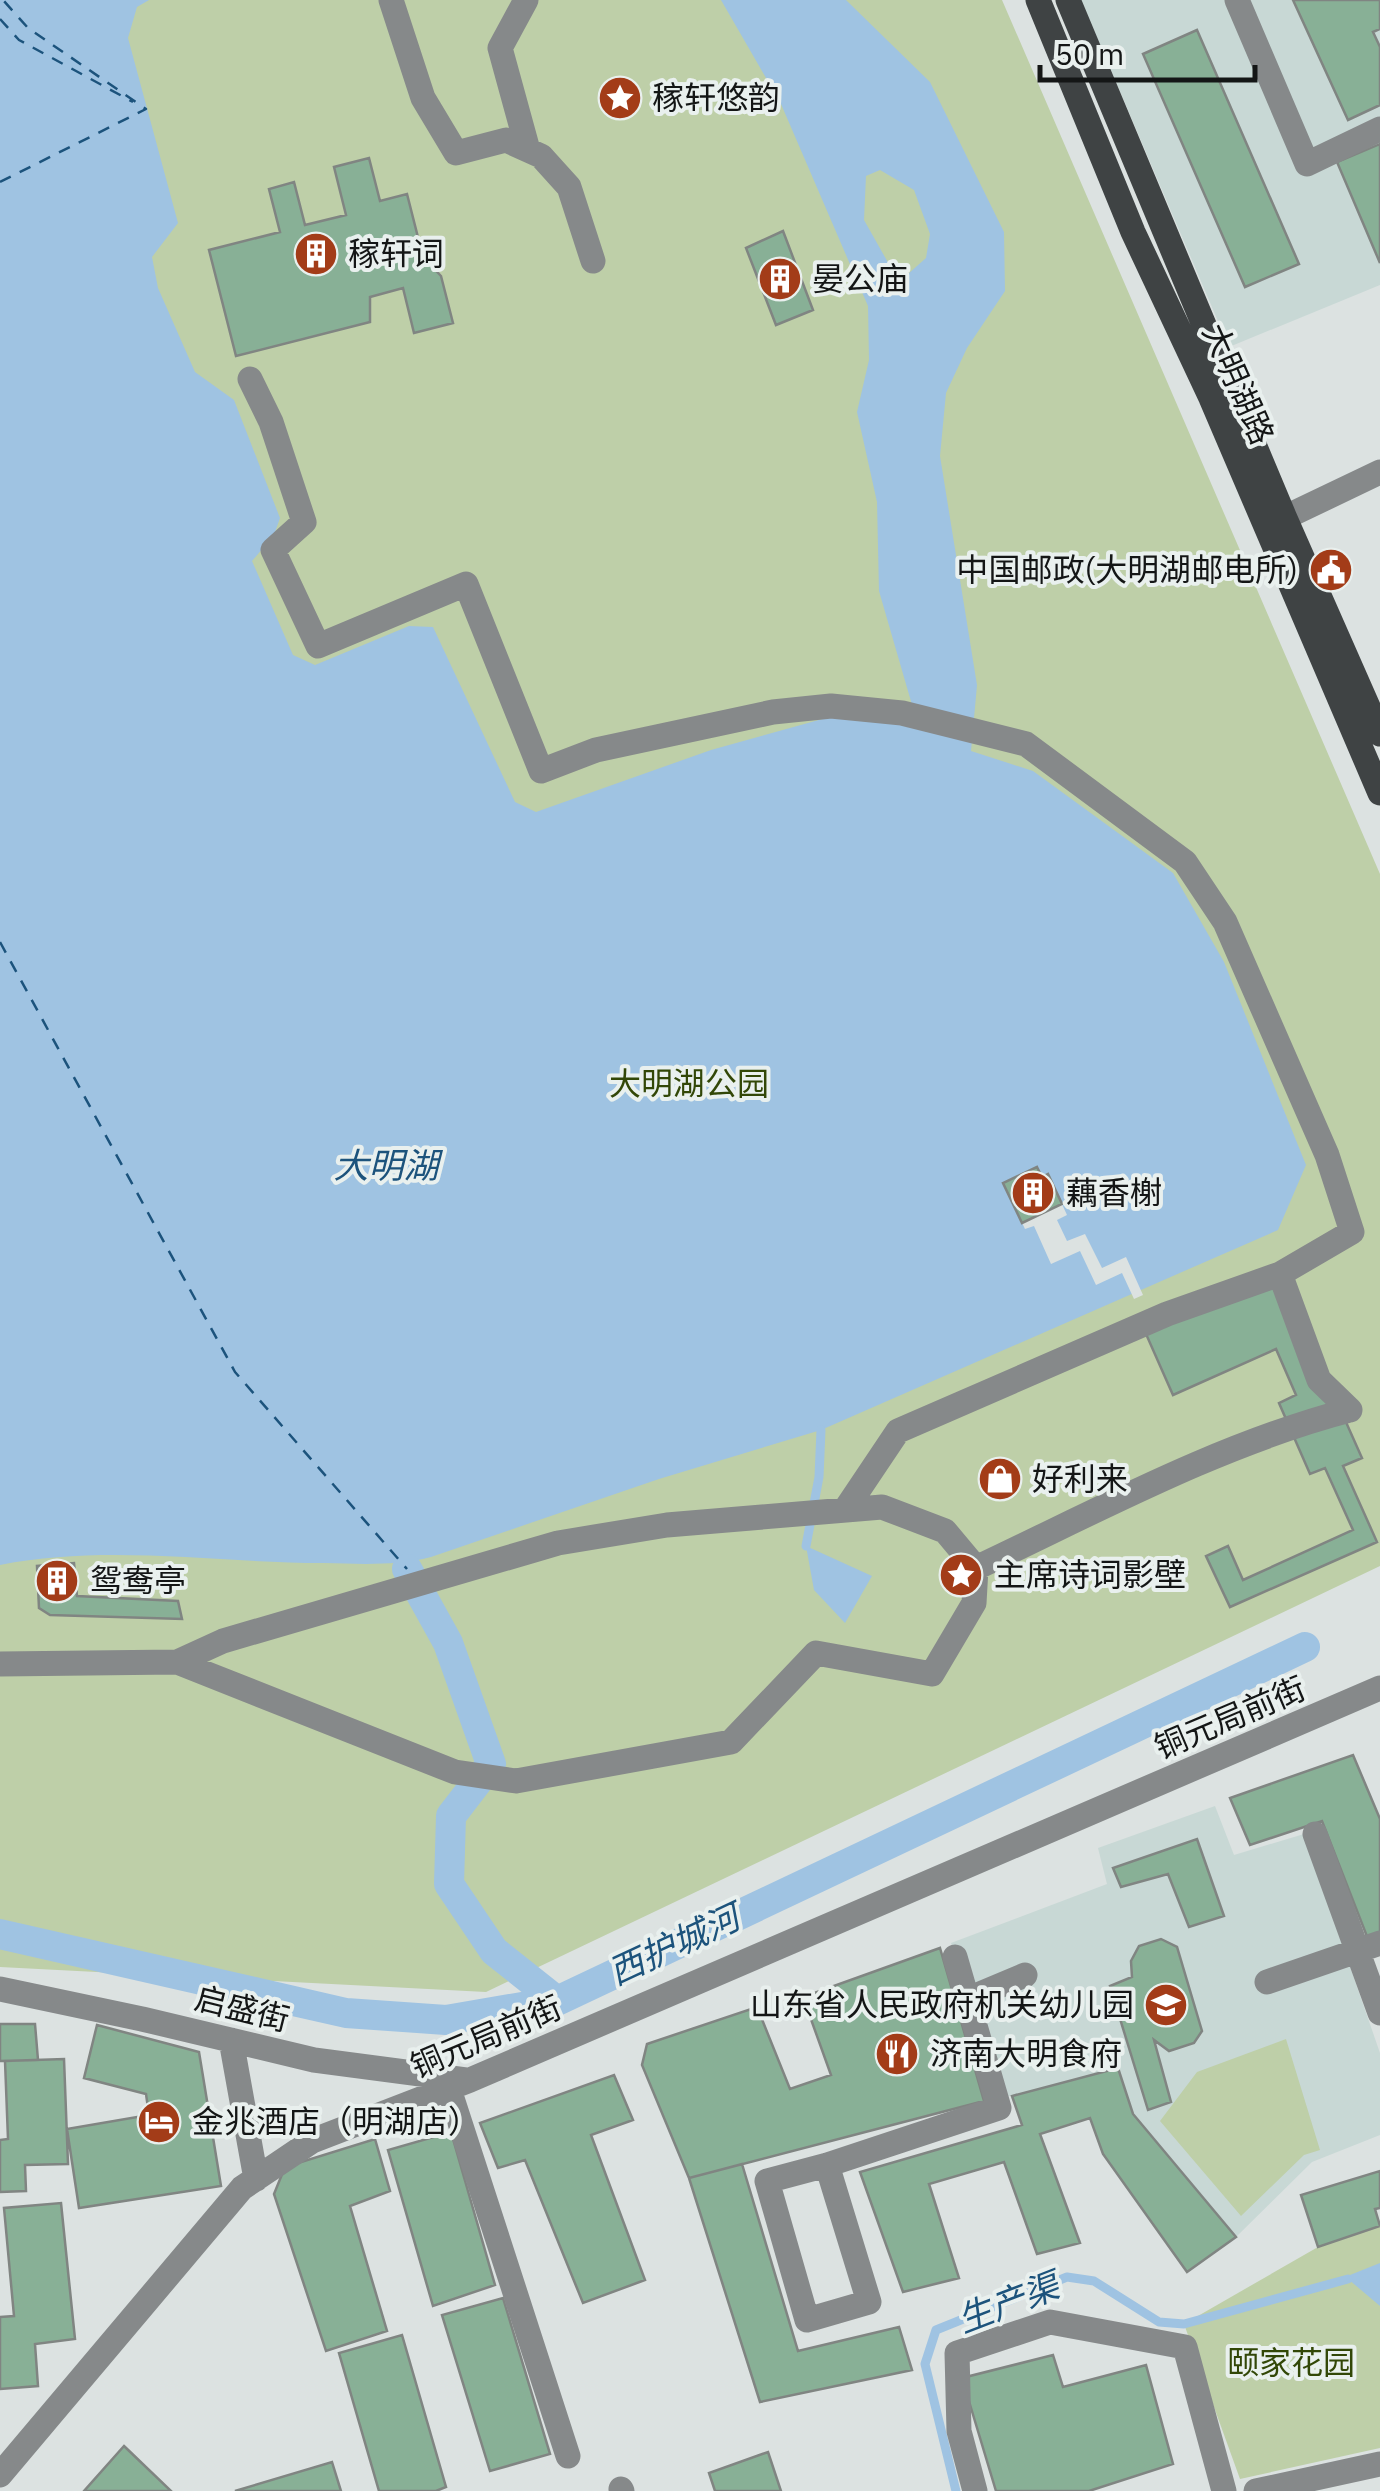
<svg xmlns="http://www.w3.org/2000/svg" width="1380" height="2491" font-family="'IBM Plex Sans','Noto Sans SC',sans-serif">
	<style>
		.built { fill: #c8d8d5 }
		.green { fill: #becfa8 }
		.water { fill: #9fc3e2; fill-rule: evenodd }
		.pier { fill: #dce2e1 }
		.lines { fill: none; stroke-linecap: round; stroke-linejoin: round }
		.stream { stroke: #9fc3e2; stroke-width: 9 }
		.canal { stroke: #9fc3e2; stroke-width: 30 }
		.ferry { stroke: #1c537c; stroke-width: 2.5; stroke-dasharray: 12 10; stroke-linecap: butt }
		.building { fill: #88b096; stroke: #808582; stroke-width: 2.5 }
		.minor { stroke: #86898a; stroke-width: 25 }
		.major { stroke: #3f4344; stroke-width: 25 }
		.labels { text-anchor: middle; stroke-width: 8; stroke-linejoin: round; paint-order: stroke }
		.poi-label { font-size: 32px; fill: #141616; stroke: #e9f0ee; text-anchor: start }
		.street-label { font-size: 32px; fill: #141616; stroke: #e9f0ee }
		.park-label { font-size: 32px; fill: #324707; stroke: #e9f0ee }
		.water-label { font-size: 35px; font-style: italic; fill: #1c537c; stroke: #e9f0ee }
	</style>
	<rect width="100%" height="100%" fill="#dce2e1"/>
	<!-- built -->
	<path class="built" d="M1081,0H1380V285L1229,347Z
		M1215,1806L1234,1855L1304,1834L1380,2053V2135L1312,2162L1236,2237L1133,2114L1117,2068L1012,2096H996L951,1943L1107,1884L1098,1848Z"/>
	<!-- green -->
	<path class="green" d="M0,0H1002L1380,874V1566L486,1992L0,1967Z
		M1286,2039L1320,2150L1304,2155L1241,2216L1160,2121L1197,2072Z
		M1380,2226V2448L1240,2479L1184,2324L1318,2247Z"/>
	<!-- water -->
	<path class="water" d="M0,0H149L137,7L128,38L178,223L152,257L158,288L195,372L234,400L280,518L274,535L252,561L293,655L315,665L409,626L433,627L515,802L536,812L711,750L844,713L919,729L879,591L877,502L857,412L869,360L868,306L781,104L721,0H846L930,82L1004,232L1005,291L967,348L946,393L940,456L977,685L971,751L1033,771L1173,873L1224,962L1306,1165L1278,1230L821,1430L659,1479L431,1557C396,1566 361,1564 324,1563C216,1563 107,1544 0,1565ZM880,170L914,190L930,234L926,258L899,282L864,220L866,176Z
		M806,1546L872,1576L845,1623L814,1590Z
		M1380,2263V2306L1348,2279L1350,2275Z"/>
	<!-- pier -->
	<path class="pier" d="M1037,1167L1042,1177L1048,1174L1067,1215L1057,1220L1067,1241L1085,1234L1102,1268L1126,1257L1143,1295L1134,1299L1122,1273L1096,1285L1080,1251L1051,1264L1034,1226L1025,1229L1003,1183Z"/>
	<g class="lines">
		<!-- stream -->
		<path class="stream" d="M806,1546L819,1477L821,1430
			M956,2491L925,2364L936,2330L1067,2277L1094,2281L1159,2322L1184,2324L1348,2279"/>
		<!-- canal -->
		<path class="canal" d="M407,1569L448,1643L491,1764L451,1816L449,1884L494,1951L557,2001
			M0,1934L346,2013L446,2020L557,2001L1305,1647"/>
		<!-- ferry -->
		<path class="ferry" d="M0,19L19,40L133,102
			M0,182L146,109L28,28L3,0
			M0,942L235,1372L407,1569"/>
	</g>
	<!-- building -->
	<path class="building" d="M1293,0H1380V29L1373,32L1380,47V105L1348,120Z
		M1197,30L1299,264L1245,287L1143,54Z
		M1380,144V263L1337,162Z
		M369,158L380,201L407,194L423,257L441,276L453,323L414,333L403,288L370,297V322L236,356L209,250L280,232L269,189L294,182L305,225L346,215L334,167Z
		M783,231L813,310L776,325L746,248Z
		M1037,1167L1042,1177L1048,1174L1062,1204L1022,1223L1003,1183Z
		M1280,1274L1362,1458L1343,1466L1377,1542L1230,1607L1206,1556L1228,1546L1243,1580L1353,1530L1325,1468L1310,1474L1279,1403L1296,1395L1276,1349L1173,1395L1146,1334Z
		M74,1563L77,1596L178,1601L182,1619L50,1615L39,1608L37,1566Z
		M1353,1755L1380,1819V1934L1368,1939L1322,1821L1250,1845L1230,1798Z
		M1197,1839L1224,1916L1189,1927L1168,1874L1121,1887L1113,1868Z
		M1161,1939L1177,1947L1202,2031L1194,2043L1169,2051L1154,2040L1171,2102L1148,2110L1110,1986L1132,1977L1131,1961L1139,1946Z
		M940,1948L984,2101L689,2178L642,2065L647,2044L757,2007L790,2089L831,2075L803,1997Z
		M0,2024H35L38,2060L0,2061Z
		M97,2025L199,2052L221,2186L79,2208L67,2129L149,2115L146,2094L84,2078Z
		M64,2059L68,2164L25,2165L26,2191L0,2192V2140L8,2139L5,2061Z
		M1118,2068L1133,2114L1236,2237L1187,2272L1103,2154L1090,2118L1040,2134L1080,2243L1037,2254L1004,2162L929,2184L959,2278L903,2292L860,2172L1022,2125L1012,2096Z
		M614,2075L633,2120L591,2135L645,2280L583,2303L525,2160L498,2168L480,2123Z
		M451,2132L495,2285L433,2306L388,2150Z
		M375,2139L390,2191L350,2206L387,2331L326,2351L274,2194L285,2167Z
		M742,2164L798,2351L899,2327L912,2370L760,2402L689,2178Z
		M1380,2171V2208L1375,2209L1380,2226L1318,2247L1301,2195Z
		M61,2203L75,2339L35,2344L38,2386L0,2389V2317L14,2316L4,2208Z
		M503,2298L550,2454L490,2471L442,2315Z
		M402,2335L446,2487L436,2491H379L339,2353Z
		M1053,2355L1063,2387L1146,2365L1173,2464L1089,2491H996L962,2378Z
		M124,2446L171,2491H84Z
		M768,2452L781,2491H715L709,2473Z
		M332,2462L341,2491H235Z"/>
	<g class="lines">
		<!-- minor -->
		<path class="minor" d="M391,0L423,98L456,153L506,140L541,156L569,187L593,261
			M526,0L500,48L528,150
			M1237,0L1307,164L1380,129
			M250,379L271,422L304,522L273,550L318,646L466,584L541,771L596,750L773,712L831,706L902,713L1026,744L1185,862L1225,922L1327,1155L1352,1232L1280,1274L1319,1380L1350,1410
			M1267,526L1380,472
			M845,1510L898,1431L1167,1314L1280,1274
			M177,1662L455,1772L516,1781L731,1742L816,1653L932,1674L974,1603L976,1568
			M0,1664L177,1662L223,1641L558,1543L667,1525L882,1507L945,1531L976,1568C1097,1511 1220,1444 1350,1410
			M1315,1834L1380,2013
			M1267,1982L1380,1943
			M0,1989L142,2019L314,2060L466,2080
			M968,1999L1025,1975
			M231,2040L256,2179
			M449,2089L568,2456
			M827,2165L869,2302L807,2320L767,2181L827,2165L999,2108L955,1957
			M0,2475L242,2188L312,2141L470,2080L1380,1688
			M621,2489L622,2491
			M975,2491L959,2431L957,2353L1050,2322L1185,2347L1224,2491
			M1256,2491L1380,2464"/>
		<!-- major -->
		<path class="major" d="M1038,0L1133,232L1211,398L1380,793
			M1068,0L1284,516L1380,734"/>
	</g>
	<!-- icons -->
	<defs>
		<g id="sight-disc" transform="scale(2.25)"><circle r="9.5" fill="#a33c18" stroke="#e9f0ee"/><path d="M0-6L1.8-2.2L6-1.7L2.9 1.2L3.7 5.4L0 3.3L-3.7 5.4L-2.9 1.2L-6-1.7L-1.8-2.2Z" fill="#fff"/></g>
		<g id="building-disc" transform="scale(2.25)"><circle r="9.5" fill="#a33c18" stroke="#e9f0ee"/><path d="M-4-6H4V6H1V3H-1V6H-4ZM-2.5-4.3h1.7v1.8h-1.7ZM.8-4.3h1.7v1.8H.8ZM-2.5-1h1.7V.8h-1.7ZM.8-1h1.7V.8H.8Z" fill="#fff"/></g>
		<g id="civic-disc" transform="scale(2.25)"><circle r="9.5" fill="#a33c18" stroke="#e9f0ee"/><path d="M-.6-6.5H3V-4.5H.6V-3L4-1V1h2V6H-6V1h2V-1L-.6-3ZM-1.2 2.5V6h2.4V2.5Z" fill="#fff"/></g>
		<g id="shop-disc" transform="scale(2.25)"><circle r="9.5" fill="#a33c18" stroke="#e9f0ee"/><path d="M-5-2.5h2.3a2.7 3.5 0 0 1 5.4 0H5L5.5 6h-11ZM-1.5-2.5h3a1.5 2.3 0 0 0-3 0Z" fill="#fff"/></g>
		<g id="school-disc" transform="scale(2.25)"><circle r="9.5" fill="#a33c18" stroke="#e9f0ee"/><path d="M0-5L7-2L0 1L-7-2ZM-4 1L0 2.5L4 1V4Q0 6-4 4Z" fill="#fff"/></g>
		<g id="restaurant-disc" transform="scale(2.25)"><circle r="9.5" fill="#a33c18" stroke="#e9f0ee"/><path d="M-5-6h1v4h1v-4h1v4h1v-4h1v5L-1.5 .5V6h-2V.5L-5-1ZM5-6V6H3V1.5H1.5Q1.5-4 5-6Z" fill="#fff"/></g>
		<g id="hotel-disc" transform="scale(2.25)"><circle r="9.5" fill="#a33c18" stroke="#e9f0ee"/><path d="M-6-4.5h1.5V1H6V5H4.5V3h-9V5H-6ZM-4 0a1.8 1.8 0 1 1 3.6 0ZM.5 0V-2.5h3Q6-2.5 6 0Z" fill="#fff"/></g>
	</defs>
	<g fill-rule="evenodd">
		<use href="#sight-disc" x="620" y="98"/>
		<use href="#building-disc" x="316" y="254"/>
		<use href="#building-disc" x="780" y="279"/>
		<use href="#civic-disc" x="1331" y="570"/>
		<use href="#building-disc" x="1033" y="1193"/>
		<use href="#shop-disc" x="1000" y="1479"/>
		<use href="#sight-disc" x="961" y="1575"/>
		<use href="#building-disc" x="57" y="1581"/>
		<use href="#school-disc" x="1166" y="2005"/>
		<use href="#restaurant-disc" x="897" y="2054"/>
		<use href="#hotel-disc" x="159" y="2122"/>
	</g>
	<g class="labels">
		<!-- poi labels -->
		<g class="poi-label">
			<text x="652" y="109">稼轩悠韵</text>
			<text x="348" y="265">稼轩词</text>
			<text x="812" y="290">晏公庙</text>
			<text x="1298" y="581" text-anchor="end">中国邮政(大明湖邮电所)</text>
			<text x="1066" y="1204">藕香榭</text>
			<text x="1032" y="1490">好利来</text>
			<text x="994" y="1586">主席诗词影壁</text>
			<text x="90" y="1592">鸳鸯亭</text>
			<text x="1134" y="2016" text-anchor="end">山东省人民政府机关幼儿园</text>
			<text x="930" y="2065">济南大明食府</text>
			<text x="192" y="2133">金兆酒店（明湖店）</text>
		</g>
		<!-- street labels -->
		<g class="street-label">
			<text transform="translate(1238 384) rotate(66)" y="11">大明湖路</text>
			<text transform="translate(1230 1718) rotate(-23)" y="11">铜元局前街</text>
			<text transform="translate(242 2009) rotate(14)" y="11">启盛街</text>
			<text transform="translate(486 2037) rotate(-23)" y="11">铜元局前街</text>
		</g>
		<!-- park labels -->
		<g class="park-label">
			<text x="689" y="1095">大明湖公园</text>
			<text x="1291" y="2374">颐家花园</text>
		</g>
		<!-- water labels -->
		<g class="water-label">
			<text x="386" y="1178">大明湖</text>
			<text transform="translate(674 1945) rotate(-25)" y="12">西护城河</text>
			<text transform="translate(1008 2303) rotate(-21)" y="12">生产渠</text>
		</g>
	</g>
	<!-- scale -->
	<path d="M1040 65v15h215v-15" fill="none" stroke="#141616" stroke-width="5"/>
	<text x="1055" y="65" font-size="30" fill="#141616" stroke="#e9f0ee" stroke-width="8" paint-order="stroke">50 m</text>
</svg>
